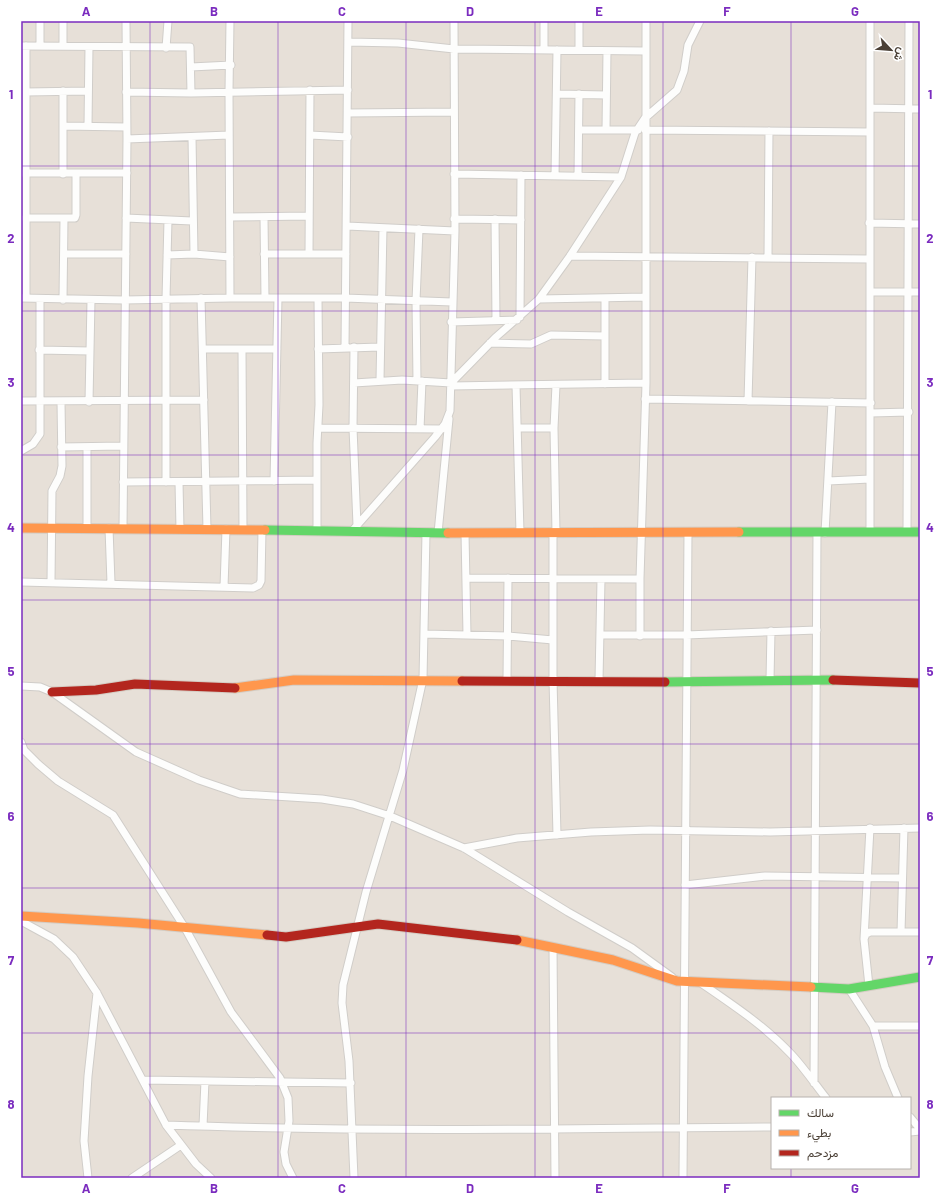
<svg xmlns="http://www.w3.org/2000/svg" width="941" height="1199" font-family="Barlow,Vazirmatn,sans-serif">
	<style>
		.residential { fill: #e7e0d8; fill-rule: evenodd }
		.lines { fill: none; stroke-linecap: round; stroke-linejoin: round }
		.street-casing { stroke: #d0cdc9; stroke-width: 9 }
		.fast-casing { stroke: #d4ccc3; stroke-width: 11 }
		.slow-casing { stroke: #d4ccc3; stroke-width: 11 }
		.jam-casing { stroke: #d4ccc3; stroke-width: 11 }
		.street { stroke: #fdfdfc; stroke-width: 7 }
		.fast { stroke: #63d668; stroke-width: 9 }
		.slow { stroke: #ff974d; stroke-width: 9 }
		.jam { stroke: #b3261e; stroke-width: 9 }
		.grid { fill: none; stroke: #7b2cbf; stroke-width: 1; stroke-opacity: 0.55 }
		.neatline { fill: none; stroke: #7b2cbf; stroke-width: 1.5 }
		.grid-label { font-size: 13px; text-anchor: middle; font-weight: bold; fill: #7b2cbf }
	</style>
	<rect width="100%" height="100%" fill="#f2efec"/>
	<!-- residential -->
	<path class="residential" d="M21,21H920V1178H21ZM772,1098H910V1168H772Z"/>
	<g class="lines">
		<!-- street casing -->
		<g class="street-casing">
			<path id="street" d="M870,21V532
				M348,42L398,43L454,49L645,51
				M21,46L190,47L191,93
				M40,46V21
				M63,46V21
				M166,48L168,21
				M544,50V21
				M579,50V21
				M191,67L231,65
				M26,92L88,91
				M126,92L191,93L348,90
				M557,94L606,95
				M870,108L920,109
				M348,113L454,112
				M63,126L126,127
				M88,126L89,47
				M579,130H638
				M606,130L607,51
				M645,130L870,132
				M310,135L348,137
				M192,137L194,254
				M127,139L229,135
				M21,173H127
				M63,174V91
				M454,174L621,177
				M555,176L557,50
				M578,176L579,94
				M230,217L309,216
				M264,217L265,298
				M25,218H75L76,215V174
				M126,218L192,221
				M454,219L521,220
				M495,219L496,320
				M869,223L920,224
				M347,226L455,231
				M64,254H126
				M264,254H346
				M309,254L310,90
				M167,255L194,254L230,257
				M570,256L869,259
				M768,257L769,131
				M870,292H920
				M21,298L124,300L230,298H345L452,302
				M26,298V46
				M201,298L207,529
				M230,298L229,91L230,21
				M605,298V384
				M539,299L646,297
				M63,300L64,219
				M520,317L521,175
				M451,322L517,320
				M490,343L531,344L551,335L605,336
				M345,347L348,21
				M354,347L353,428L357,525
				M203,349H277
				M242,349L243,529
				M318,349L380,347
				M39,350L90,351
				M380,380L383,228
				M417,381L416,301L419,229
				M354,383L402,380L451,383
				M451,383L496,337L539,299L570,256L621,177L635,133L645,118L677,90L684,71L688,45L700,21
				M516,385L520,533
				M556,385L554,428L556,533
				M451,386L646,383
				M645,399L871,403
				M21,401L204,400
				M748,401L752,257
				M89,402L91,300
				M871,413L909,412
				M318,428L442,429
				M518,428H554
				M420,429L422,381
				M61,447L123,446
				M87,447V528
				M21,451L33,444L40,434V299
				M274,481L278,298
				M828,481L870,479
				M123,482L317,480
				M166,482V299L168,220
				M179,482L180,529
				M109,528L111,583
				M123,528L127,139L126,21
				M317,530V443L319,405L318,298
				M352,531L435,437L445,424L450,411L455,231L454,21
				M907,532L909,21
				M438,533L449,419
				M465,533L467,635
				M553,533V680L557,835
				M825,533L832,402
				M466,578L640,579
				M21,582L253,588L259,585L261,581L262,530
				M51,582L52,491L60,476L62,466L61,402
				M224,587L226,529
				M424,634L508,636L553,640
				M601,635H686L817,630
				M640,636V579L646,383V21
				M507,679L508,578
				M770,680L771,631
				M599,681L601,579
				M21,686L40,687L52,692L136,752L199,780L240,794L322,799L353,804L390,816L464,848L568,912L632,948L672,977
				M21,742L24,750L38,764L58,781L113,815L185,928L231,1012L280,1078L288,1098L289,1121L284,1152L286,1164L293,1178
				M904,828L901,932H920
				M464,848L517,838L591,832L650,830L770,832L920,828
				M685,885L765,876L902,878
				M21,921L54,939L73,957L97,993L166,1125L196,1164L211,1178
				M864,939L870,828
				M553,947L555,1178
				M701,983C733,1005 765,1026 792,1055C804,1068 815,1084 826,1098
				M869,986L864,939L866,934L870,932H901
				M849,989L873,1026
				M143,1080L351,1083
				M814,1083L817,533
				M898,1098L885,1067L873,1026H920
				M910,1117L920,1129
				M166,1125C368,1132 570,1129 772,1127
				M203,1126L205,1081
				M910,1132L920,1131
				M88,1178L84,1141L88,1076L97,993
				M132,1178L181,1145
				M354,1178L349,1061L342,1003L343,985L366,892L403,770L423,679L426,533
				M683,1178L688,533"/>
		</g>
		<!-- fast casing -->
		<g class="fast-casing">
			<path id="fast" d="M265,530L448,533
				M739,532H920
				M665,682L833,680
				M811,987L849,989L920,977"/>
		</g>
		<!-- slow casing -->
		<g class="slow-casing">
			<path id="slow" d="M21,528L265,530
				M448,533L739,532
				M235,688L294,680L462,681
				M21,916L138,923L267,935
				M517,940L613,960L677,981L811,987"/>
		</g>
		<!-- jam casing -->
		<g class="jam-casing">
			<path id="jam" d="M833,680L920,683
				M462,681L665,682
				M52,692L96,690L135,684L235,688
				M267,935L286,937L378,924L517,940"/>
		</g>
		<!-- street -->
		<use href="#street" class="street"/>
		<!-- fast -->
		<use href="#fast" class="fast"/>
		<!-- slow -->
		<use href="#slow" class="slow"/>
		<!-- jam -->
		<use href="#jam" class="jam"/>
	</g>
	<!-- grid -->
	<path class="grid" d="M150,21V1178M278,21V1178M406,21V1178M535,21V1178M663,21V1178M791,21V1098M21,166H920M21,311H920M21,455H920M21,600H920M21,744H920M21,888H920M21,1033H920M791,1168V1178"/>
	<!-- border -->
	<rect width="941" height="1199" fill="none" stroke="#ffffff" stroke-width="44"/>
	<!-- legend -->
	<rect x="771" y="1097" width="140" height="72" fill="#ffffff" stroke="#b7b2ae"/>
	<rect x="779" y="1110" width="20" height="6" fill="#63d668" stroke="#b7b2ae"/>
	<text x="807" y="1117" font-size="12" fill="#4a3f35">سالك</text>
	<rect x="779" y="1130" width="20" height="6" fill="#ff974d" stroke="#b7b2ae"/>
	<text x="807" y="1137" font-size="12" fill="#4a3f35">بطيء</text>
	<rect x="779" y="1150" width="20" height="6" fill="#b3261e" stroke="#b7b2ae"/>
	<text x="807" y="1157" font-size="12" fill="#4a3f35">مزدحم</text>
	<!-- north arrow -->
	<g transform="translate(891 50) rotate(116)" stroke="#ffffff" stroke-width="3" paint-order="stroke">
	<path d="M0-3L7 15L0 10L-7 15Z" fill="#4a3f35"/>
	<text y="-6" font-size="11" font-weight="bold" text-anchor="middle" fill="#4a3f35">ش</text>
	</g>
	<rect x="22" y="22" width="897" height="1155" class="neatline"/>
	<g class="grid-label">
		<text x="86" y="16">A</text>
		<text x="214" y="16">B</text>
		<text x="342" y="16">C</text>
		<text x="470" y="16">D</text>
		<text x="599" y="16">E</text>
		<text x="727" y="16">F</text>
		<text x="855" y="16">G</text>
		<text x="11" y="99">1</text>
		<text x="930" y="99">1</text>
		<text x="11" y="243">2</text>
		<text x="930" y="243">2</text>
		<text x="11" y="387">3</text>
		<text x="930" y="387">3</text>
		<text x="11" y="532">4</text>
		<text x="930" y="532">4</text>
		<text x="11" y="676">5</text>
		<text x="930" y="676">5</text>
		<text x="11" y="821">6</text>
		<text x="930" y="821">6</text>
		<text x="11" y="965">7</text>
		<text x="930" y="965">7</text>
		<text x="11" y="1109">8</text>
		<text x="930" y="1109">8</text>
		<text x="86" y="1193">A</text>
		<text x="214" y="1193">B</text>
		<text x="342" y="1193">C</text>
		<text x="470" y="1193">D</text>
		<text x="599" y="1193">E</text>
		<text x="727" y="1193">F</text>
		<text x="855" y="1193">G</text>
	</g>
</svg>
